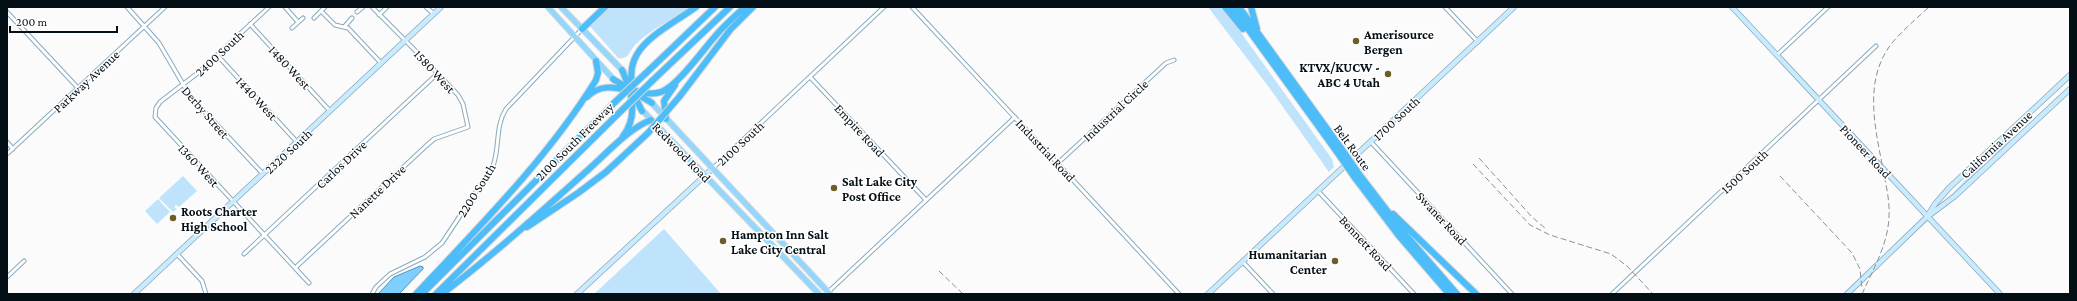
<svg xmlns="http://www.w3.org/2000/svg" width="2077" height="301" font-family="'Crimson Pro',serif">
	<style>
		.green { fill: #bee3fb }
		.water { fill: #7ecefe; stroke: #5994b8 }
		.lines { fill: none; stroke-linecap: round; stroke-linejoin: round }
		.street-casing { stroke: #89aabe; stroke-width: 5 }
		.secondary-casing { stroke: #89aabe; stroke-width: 6 }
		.primary-casing { stroke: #d7d8da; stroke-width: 7 }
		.highway-casing { stroke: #d7d8da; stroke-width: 8 }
		.street { stroke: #fff; stroke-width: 3 }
		.secondary { stroke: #caebfe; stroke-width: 4.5 }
		.primary { stroke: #94d7fc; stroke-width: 5 }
		.highway { stroke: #4dbdfa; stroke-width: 6 }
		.rail { stroke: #8b9093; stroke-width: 1; stroke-dasharray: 6 3; stroke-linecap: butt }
		.highway-bridge-casing { stroke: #d7d8da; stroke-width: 8; stroke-linecap: butt }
		.highway-bridge { stroke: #4dbdfa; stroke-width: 6 }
		.poi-dot { fill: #6c5d2b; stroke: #fff; stroke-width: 1.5 }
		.labels { text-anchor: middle; stroke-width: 3; stroke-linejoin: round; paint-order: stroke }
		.poi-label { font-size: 13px; font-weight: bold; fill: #040e15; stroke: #fff; text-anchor: start }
		.street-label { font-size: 13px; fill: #040e15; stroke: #fff }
	</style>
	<rect width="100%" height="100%" fill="#fbfbfb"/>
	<!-- green -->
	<path class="green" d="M608,7H691C673,19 652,28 636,44C629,50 630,60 618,58L589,25Z
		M1208,7H1222L1229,16L1332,159L1334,167L1329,172L1268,86Z
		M2012,136C2010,143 2000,154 1992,156L1996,148Z
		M1981,163L1984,166L1955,194L1953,193Z
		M183,176L197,191L179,207L176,205L174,207L177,209L173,212L159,198Z
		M158,199L170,212L157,224L145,211Z
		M664,229L721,294H594Z"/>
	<!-- water -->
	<path class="water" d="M420,266L423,267V269L399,294H378L394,277Z"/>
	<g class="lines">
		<!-- street casing -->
		<g class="street-casing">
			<path id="street" d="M127,7L159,43L190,96L263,174
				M269,7L199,72L160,102L156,108L155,117L309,283
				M285,7L298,22
				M426,7L434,14
				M912,7L1179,294
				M1445,7L1478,42
				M321,11L335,25L348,28L381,63
				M7,12L78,88
				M357,12L363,7
				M379,15L387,7
				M314,18L325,7
				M250,24L330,111
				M345,26L352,18
				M292,28L303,18
				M217,55L297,142
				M1777,55L1828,7
				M810,77L926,200
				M7,142L13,149
				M1371,142L1512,294
				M7,154L165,7
				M1058,163L1166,63L1174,60
				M712,169L884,7
				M1318,191L1414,294
				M177,254L202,281L206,294
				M244,254L437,74
				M1243,262L1273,294
				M295,268L426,146L434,139L468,127L463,104L458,95C430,65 401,36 372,7
				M7,277L24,261
				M372,294L376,287L390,274L425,257L442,243L493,166C500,147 495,126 506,109L582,29
				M826,294L1015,117
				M1612,294L1876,46"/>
		</g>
		<!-- secondary casing -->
		<g class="secondary-casing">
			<path id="secondary" d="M1732,7L2000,294
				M1928,215L1935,204L1949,188L2070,75
				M134,294L441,7
				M577,294L712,169
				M1208,294L1514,7
				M1847,294L1927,217L1955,196L2070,89"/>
		</g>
		<!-- primary casing -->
		<g class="primary-casing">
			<path id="primary" d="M548,7L615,81
				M561,7L624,72
				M649,100L830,294
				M641,109L819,294"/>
		</g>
		<!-- highway casing -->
		<g class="highway-casing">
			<path id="highway" d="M1225,7L1243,29
				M1232,7L1337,152
				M1239,7L1341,148
				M1251,7L1257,29
				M582,29L605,7
				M622,70C632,91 639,116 623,136
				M645,74L715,7
				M613,79C627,88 644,97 661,92C678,86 705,47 718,33C726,24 736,15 745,7
				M652,81L730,7
				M637,94L652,103
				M680,96L730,30L753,7
				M587,97C599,85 613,86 629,91
				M642,111C610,52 655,36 696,7
				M666,119L664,101L675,85
				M1359,174L1405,234L1457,294
				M1355,178L1399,236L1449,294
				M1393,214L1476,294
				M527,227L578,193L606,172
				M416,294C478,228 548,158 596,80L598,73L596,61
				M422,294L615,102
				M436,294L622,110
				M442,294C493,255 541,212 589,169C606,154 629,128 651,120"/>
		</g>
		<!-- street -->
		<use href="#street" class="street"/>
		<!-- secondary -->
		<use href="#secondary" class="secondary"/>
		<!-- primary -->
		<use href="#primary" class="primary"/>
		<!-- highway -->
		<use href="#highway" class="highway"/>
		<!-- rail -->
		<path class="rail" d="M1479,158L1532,217L1546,229
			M1473,164L1530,225L1550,235L1611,254L1627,266L1653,294
			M1780,176L1852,253L1860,269L1862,289
			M939,271L963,294
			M1862,294C1873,270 1888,244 1889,217C1890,201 1886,185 1883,169C1875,127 1863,80 1892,43C1903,30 1916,19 1929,7"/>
		<!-- highway-bridge casing -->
		<g class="highway-bridge-casing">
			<path id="highway-bridge" d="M615,102L645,74
				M622,110L652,81
				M1341,148L1359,174
				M1337,152L1355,178
				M606,172L648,133L680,96"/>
		</g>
		<!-- highway-bridge -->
		<use href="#highway-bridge" class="highway-bridge"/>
	</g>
	<!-- markers -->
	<g class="poi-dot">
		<circle cx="1356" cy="41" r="4"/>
		<circle cx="1388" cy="74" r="4"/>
		<circle cx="834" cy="188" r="4"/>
		<circle cx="173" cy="218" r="4"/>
		<circle cx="723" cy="241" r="4"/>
		<circle cx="1335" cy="261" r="4"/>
	</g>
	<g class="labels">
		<!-- poi labels -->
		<g class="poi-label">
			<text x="1364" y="39">Amerisource<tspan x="1364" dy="15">Bergen</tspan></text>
			<text x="1380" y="72" text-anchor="end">KTVX/KUCW -<tspan x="1380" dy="15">ABC 4 Utah</tspan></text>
			<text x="842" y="186">Salt Lake City<tspan x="842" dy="15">Post Office</tspan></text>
			<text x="181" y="216">Roots Charter<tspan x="181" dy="15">High School</tspan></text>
			<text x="731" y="239">Hampton Inn Salt<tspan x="731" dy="15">Lake City Central</tspan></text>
			<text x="1327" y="259" text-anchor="end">Humanitarian<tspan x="1327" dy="15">Center</tspan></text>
		</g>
		<!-- street labels -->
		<g class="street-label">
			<text transform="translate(219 53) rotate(-43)" y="5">2400 South</text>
			<text transform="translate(290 67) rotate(47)" y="5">1480 West</text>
			<text transform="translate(435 71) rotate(47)" y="5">1580 West</text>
			<text transform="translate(86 81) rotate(-43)" y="5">Parkway Avenue</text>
			<text transform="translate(257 98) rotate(47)" y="5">1440 West</text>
			<text transform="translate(1115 110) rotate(-43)" y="5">Industrial Circle</text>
			<text transform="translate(206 112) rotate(49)" y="5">Derby Street</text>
			<text transform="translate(1396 118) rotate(-43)" y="5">1700 South</text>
			<text transform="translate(860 130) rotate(47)" y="5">Empire Road</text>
			<text transform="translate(574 141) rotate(-45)" y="5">2100 South Freeway</text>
			<text transform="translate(740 143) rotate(-43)" y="5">2100 South</text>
			<text transform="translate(1996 144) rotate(-43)" y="5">California Avenue</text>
			<text transform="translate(1353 147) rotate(54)" y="5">Belt Route</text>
			<text transform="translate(1046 150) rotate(47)" y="5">Industrial Road</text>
			<text transform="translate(288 151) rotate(-43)" y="5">2320 South</text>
			<text transform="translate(1866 151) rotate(47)" y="5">Pioneer Road</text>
			<text transform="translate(682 152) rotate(46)" y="5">Redwood Road</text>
			<text transform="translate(341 164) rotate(-43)" y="5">Carlos Drive</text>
			<text transform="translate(199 165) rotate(47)" y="5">1360 West</text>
			<text transform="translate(1744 171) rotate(-43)" y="5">1500 South</text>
			<text transform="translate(476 190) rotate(-58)" y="5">2200 South</text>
			<text transform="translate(377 191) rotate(-43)" y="5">Nanette Drive</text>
			<text transform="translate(1442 218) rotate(47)" y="5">Swaner Road</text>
			<text transform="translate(1366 243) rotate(47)" y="5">Bennett Road</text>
		</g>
	</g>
	<!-- border -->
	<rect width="2077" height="301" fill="none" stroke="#040e15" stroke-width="16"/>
	<!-- scale -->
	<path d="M10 26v6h107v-6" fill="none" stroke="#040e15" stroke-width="2"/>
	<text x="16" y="26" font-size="12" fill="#040e15" stroke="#ffffff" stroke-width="3" paint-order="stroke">200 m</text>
</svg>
